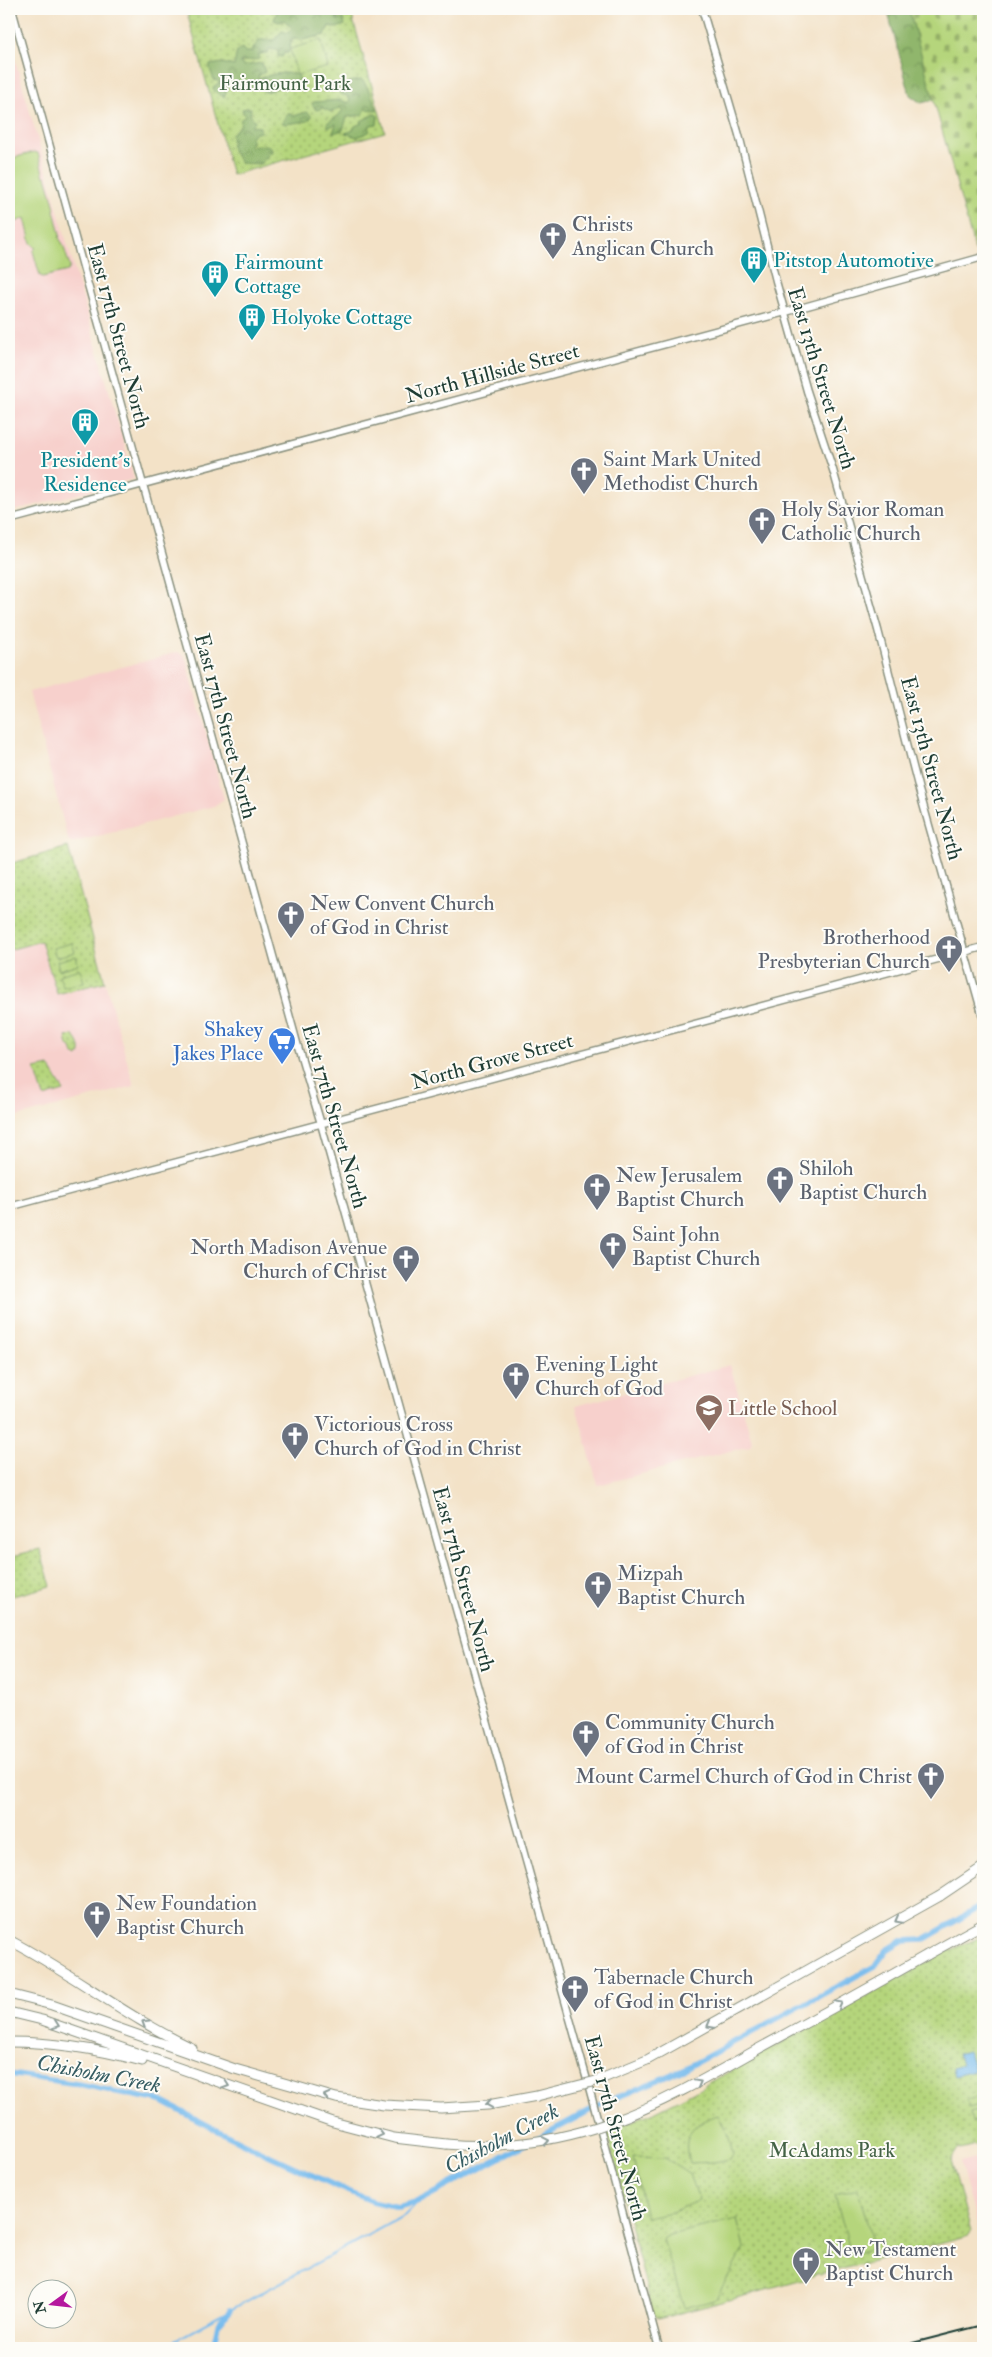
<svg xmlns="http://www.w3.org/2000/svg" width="992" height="2357" font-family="'IM FELL Double Pica',serif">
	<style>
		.built { fill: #f7d0cc }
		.green { fill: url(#green-dots); stroke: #6a8958 }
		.forest { fill: url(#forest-crowns); stroke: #587a50 }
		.cemetery { fill: url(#cemetery-stones); stroke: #6a8958 }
		.pitch { fill: #b5d57c; stroke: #6a8958 }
		.water { fill: #77bbed; stroke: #4b7c90 }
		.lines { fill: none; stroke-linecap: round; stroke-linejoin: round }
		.stream { stroke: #77bbed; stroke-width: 2 }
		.canal { stroke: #77bbed; stroke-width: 5.5 }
		.secondary-casing { stroke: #89907e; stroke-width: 9 }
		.highway-casing { stroke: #89907e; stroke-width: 11 }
		.secondary { stroke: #fff; stroke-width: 6 }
		.highway { stroke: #fff; stroke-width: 9 }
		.rail { stroke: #1f3d34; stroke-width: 2 }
		.highway-bridge-casing { stroke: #89907e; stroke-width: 11; stroke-linecap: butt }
		.highway-bridge { stroke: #fff; stroke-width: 9 }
		.oneway { stroke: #8f9e9a }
		.labels { text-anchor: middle; stroke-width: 4; stroke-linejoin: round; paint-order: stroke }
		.park-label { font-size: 21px; fill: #446346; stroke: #fdfcf7 }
		.worship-label { font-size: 21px; fill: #5b616d; stroke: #fdfcf7; text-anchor: start }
		.culture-label { font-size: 21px; fill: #0d838f; stroke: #fdfcf7; text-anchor: start }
		.street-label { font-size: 21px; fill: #1f3d34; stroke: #fdfcf7 }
		.shop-label { font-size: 21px; fill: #366cbe; stroke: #fdfcf7; text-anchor: end }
		.education-label { font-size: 21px; fill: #785e54; stroke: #fdfcf7; text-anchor: start }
		.water-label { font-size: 22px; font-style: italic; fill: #355c62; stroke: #fdfcf7 }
	</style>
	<defs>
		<pattern id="green-dots" width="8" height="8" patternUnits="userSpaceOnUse" patternTransform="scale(1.25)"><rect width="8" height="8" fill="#b5d57c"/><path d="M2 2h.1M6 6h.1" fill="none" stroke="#93ae66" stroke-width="1.8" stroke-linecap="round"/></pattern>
		<pattern id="forest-crowns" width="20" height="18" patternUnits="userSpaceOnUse" patternTransform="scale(1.25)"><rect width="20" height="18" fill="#90b66c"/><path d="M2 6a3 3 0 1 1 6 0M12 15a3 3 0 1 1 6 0" fill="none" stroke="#75955a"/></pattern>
		<pattern id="cemetery-stones" width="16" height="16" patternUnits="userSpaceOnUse" patternTransform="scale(1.25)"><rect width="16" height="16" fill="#b5d57c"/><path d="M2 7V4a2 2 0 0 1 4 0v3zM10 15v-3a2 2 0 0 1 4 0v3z" fill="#93ae66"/></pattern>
	</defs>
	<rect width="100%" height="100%" fill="#fdfcf7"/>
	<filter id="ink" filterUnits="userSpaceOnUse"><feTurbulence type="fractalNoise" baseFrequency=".02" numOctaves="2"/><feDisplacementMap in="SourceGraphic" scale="10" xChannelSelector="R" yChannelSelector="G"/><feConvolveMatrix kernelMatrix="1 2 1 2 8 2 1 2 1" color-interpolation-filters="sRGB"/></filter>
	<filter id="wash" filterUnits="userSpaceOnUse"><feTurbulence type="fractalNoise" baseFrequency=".0096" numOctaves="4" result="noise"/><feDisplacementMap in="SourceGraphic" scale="20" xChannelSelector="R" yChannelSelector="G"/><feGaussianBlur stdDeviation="1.12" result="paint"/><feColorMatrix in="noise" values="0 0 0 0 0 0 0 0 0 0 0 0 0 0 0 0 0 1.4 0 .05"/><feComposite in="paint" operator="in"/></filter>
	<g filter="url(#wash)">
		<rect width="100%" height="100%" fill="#f3e2c7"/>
		<!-- built -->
		<path class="built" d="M9,38L134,479L9,512Z
			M178,652L185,656L224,799L214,806L71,843L68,839L29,692Z
			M41,941L57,994L105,982L134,1086L9,1119V950Z
			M730,1365L752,1441L750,1446L598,1485L576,1406Z
			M983,2156V2231L979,2232L960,2162Z"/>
		<!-- green -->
		<path class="green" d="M186,9H350L385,132L232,175Z
			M68,847L105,982L57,994L41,941L9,950V864Z
			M72,1035C79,1039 83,1050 78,1057L73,1054L71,1048L68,1046L66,1037Z
			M49,1066L64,1091L44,1097L35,1069Z
			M40,1549L51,1586L9,1597V1557Z
			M983,1936V2143L957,2150L951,2160L971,2232L969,2235L820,2275L817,2273L809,2276L807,2279L658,2319L654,2317L606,2131L652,2113L680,2099L942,1954Z"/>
		<!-- forest -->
		<path class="forest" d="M278,9H336L337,20L343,19L345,25L336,28L329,26L325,35L302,40L294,39L291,42L288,53H284L282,57L278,56V50L269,49L267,53L259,54V59L240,62L243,66L262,63L265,72L258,76L259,79C270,74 286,71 298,75L300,80L266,92L256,86L248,89L235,83L229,84L224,97L214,91L213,87L221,82L214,80L210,69V65L222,63L234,66L237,51L242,48L245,52H251L259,40H274L282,31L288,33L292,28L284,20L279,22L274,20Z
			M887,9H909L934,100L921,103L910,95Z
			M362,80C370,90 373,99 377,110L366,109L362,115L347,117L343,130L333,133L336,124L329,127L327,123L338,116L343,110L340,108L331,112L323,108L316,110L312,104L314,102L341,100L348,103L350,100L348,96L340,94L338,88L341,85L345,86L348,91H351L348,82Z
			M247,108H251L250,114L255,121L251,126L260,127V132L253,134L251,137L252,142L249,147L266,145L271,147L272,151L260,164L241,163L232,150L231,134L240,126L241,119L245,116L242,109Z
			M307,112L312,116L308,121L285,124L282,122L288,113L294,116Z
			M375,114L378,116L377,124L370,125L369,132L357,137L345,133L352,131L355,126L362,123L361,121Z"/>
		<!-- cemetery -->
		<path class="cemetery" d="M909,9H983V249L975,251Z"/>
		<!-- pitch -->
		<path class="pitch" d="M321,40L328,67L297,75L290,49Z
			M34,152L38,153L44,177L46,176L55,208L54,210L60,235L59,238L63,244L70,267L68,271L43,277L40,276L33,251L36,248L31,243L25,218L9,225V161L10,159Z
			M72,943L75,952L56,957L53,948Z
			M76,956L78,964L59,970L57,961Z
			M80,969L84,982L63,987L59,975Z
			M983,2096V2105L969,2109L967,2100Z
			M983,2110V2119L972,2122L970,2113Z
			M718,2115L729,2138L733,2154L730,2159L714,2162L689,2163C682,2135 690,2124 718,2115Z
			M633,2157L665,2158L690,2174L699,2200L672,2212L646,2217Z
			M858,2189L874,2248L851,2254L835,2195Z
			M737,2219L744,2248L715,2300L684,2308L663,2239L669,2235Z"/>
		<!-- water -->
		<path class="water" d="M968,2051L974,2071L954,2076L952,2068L961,2065L958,2054Z"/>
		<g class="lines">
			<!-- stream -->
			<path class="stream" d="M160,2348L405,2215L419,2201"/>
			<!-- canal -->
			<path class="canal" d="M9,2074L78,2084L161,2101L240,2142L336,2186L372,2201L398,2207L419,2201L526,2144
				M536,2139L604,2103L684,2069L875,1966L887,1950L902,1941L923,1940L983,1905
				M213,2348L218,2324L230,2310"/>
		</g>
	</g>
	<g filter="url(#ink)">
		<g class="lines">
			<!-- secondary casing -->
			<g class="secondary-casing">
				<path id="secondary" d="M12,9L297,1043L321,1124L587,2080L659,2348
					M702,9L739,135L776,281L807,391L833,470L878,630L919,790L983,1017
					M9,520L793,310L983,257
					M9,1207L983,947"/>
			</g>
			<!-- highway casing -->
			<g class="highway-casing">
				<path id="highway" d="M940,1896L983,1867
					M9,1940C72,1973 128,2018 192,2048
					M927,1955L983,1924
					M9,1994L52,2005L235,2069L336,2098L384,2105L441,2108L488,2105L537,2096
					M9,2012L42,2020L333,2122L394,2138L446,2144
					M9,2042C55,2042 97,2049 142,2061"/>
			</g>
			<!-- secondary -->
			<use href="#secondary" class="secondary"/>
			<!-- highway -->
			<use href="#highway" class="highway"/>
			<!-- rail -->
			<path class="rail" d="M893,2348L983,2325"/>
			<!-- highway-bridge casing -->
			<g class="highway-bridge-casing">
				<path id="highway-bridge" d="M537,2096L596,2081L647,2060L940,1896
					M446,2144C570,2155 654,2108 758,2049C815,2018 871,1987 927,1955"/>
			</g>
			<!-- highway-bridge -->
			<use href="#highway-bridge" class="highway-bridge"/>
		</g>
		<!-- one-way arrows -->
		<defs><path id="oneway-chevron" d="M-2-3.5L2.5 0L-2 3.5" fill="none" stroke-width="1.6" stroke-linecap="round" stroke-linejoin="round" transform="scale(1.25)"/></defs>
		<g class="oneway">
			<use href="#oneway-chevron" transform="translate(898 1920) rotate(151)"/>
			<use href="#oneway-chevron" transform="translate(839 2004) rotate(-29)"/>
			<use href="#oneway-chevron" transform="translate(145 2023) rotate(-148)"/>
			<use href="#oneway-chevron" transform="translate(56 2025) rotate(19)"/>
			<use href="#oneway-chevron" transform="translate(710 2025) rotate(151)"/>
			<use href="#oneway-chevron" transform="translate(698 2083) rotate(-29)"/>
			<use href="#oneway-chevron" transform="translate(226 2085) rotate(19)"/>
			<use href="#oneway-chevron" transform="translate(327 2096) rotate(-166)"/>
			<use href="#oneway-chevron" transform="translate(489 2104) rotate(172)"/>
			<use href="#oneway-chevron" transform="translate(380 2134) rotate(13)"/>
			<use href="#oneway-chevron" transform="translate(546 2141) rotate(-10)"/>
		</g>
	</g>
	<!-- icons -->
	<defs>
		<g id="church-pin" transform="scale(1.4375)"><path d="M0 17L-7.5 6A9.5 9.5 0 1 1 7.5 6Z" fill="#6b7280" stroke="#fdfcf7"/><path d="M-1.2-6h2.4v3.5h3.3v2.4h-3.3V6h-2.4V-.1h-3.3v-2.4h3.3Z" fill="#fff"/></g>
		<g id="building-pin" transform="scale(1.4375)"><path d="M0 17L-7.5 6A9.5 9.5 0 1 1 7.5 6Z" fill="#0f9aa8" stroke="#fdfcf7"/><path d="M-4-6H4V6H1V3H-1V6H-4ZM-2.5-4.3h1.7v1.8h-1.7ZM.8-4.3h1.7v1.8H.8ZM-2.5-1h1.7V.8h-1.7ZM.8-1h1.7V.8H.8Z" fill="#fff"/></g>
		<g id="supermarket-pin" transform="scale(1.4375)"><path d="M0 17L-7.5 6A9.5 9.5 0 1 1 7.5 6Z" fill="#3f7fe0" stroke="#fdfcf7"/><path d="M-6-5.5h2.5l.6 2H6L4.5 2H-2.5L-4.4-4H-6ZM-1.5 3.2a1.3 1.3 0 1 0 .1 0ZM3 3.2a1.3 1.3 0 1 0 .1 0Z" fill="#fff"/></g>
		<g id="school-pin" transform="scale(1.4375)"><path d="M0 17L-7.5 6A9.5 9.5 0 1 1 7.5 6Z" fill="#8d6e63" stroke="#fdfcf7"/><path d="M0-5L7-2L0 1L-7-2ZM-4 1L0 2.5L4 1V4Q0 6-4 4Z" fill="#fff"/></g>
	</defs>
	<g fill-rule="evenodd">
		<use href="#church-pin" x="553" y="236"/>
		<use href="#building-pin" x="754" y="260"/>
		<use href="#building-pin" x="215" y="274"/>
		<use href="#building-pin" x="252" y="317"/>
		<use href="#building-pin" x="85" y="422"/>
		<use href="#church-pin" x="584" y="471"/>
		<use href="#church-pin" x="762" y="521"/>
		<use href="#church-pin" x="291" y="915"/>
		<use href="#church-pin" x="949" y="949"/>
		<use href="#supermarket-pin" x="282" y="1041"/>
		<use href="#church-pin" x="780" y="1180"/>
		<use href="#church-pin" x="597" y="1187"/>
		<use href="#church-pin" x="613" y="1246"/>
		<use href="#church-pin" x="406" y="1259"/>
		<use href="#church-pin" x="516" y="1376"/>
		<use href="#school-pin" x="709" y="1408"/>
		<use href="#church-pin" x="295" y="1436"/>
		<use href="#church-pin" x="598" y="1585"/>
		<use href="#church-pin" x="586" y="1734"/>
		<use href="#church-pin" x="931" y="1776"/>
		<use href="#church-pin" x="97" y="1915"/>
		<use href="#church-pin" x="575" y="1989"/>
		<use href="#church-pin" x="806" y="2261"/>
	</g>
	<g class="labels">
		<!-- park labels -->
		<g class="park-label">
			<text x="285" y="90">Fairmount Park</text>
			<text x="832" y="2157">McAdams Park</text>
		</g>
		<!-- worship labels -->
		<g class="worship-label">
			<text x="572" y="231">Christs<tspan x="572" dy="24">Anglican Church</tspan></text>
			<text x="603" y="466">Saint Mark United<tspan x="603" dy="24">Methodist Church</tspan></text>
			<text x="781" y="516">Holy Savior Roman<tspan x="781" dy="24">Catholic Church</tspan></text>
			<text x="310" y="910">New Convent Church<tspan x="310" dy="24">of God in Christ</tspan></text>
			<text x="930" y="944" text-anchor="end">Brotherhood<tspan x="930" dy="24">Presbyterian Church</tspan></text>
			<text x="799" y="1175">Shiloh<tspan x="799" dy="24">Baptist Church</tspan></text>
			<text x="616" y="1182">New Jerusalem<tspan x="616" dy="24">Baptist Church</tspan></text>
			<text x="632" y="1241">Saint John<tspan x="632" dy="24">Baptist Church</tspan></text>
			<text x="387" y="1254" text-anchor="end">North Madison Avenue<tspan x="387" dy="24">Church of Christ</tspan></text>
			<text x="535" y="1371">Evening Light<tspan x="535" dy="24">Church of God</tspan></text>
			<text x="314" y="1431">Victorious Cross<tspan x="314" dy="24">Church of God in Christ</tspan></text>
			<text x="617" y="1580">Mizpah<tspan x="617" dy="24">Baptist Church</tspan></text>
			<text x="605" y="1729">Community Church<tspan x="605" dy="24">of God in Christ</tspan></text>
			<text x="912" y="1783" text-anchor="end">Mount Carmel Church of God in Christ</text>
			<text x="116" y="1910">New Foundation<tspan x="116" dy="24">Baptist Church</tspan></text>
			<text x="594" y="1984">Tabernacle Church<tspan x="594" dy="24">of God in Christ</tspan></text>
			<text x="825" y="2256">New Testament<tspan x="825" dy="24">Baptist Church</tspan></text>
		</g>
		<!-- culture labels -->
		<g class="culture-label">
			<text x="773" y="267">Pitstop Automotive</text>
			<text x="234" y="269">Fairmount<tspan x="234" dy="24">Cottage</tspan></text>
			<text x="271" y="324">Holyoke Cottage</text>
			<text x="85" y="467" text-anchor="middle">President's<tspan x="85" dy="24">Residence</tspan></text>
		</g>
		<!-- street labels -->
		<g class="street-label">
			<text transform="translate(119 336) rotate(75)" y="7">East 17th Street North</text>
			<text transform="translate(492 373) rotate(-15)" y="7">North Hillside Street</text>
			<text transform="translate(822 378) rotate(73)" y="7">East 13th Street North</text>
			<text transform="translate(226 726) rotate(75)" y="7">East 17th Street North</text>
			<text transform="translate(932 768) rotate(75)" y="7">East 13th Street North</text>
			<text transform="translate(492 1061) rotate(-15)" y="7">North Grove Street</text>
			<text transform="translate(335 1116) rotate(74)" y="7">East 17th Street North</text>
			<text transform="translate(464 1579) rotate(75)" y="7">East 17th Street North</text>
			<text transform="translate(616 2128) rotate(75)" y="7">East 17th Street North</text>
		</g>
		<!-- shop labels -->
		<g class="shop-label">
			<text x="263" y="1036">Shakey<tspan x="263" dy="24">Jakes Place</tspan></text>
		</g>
		<!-- education labels -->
		<g class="education-label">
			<text x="728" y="1415">Little School</text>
		</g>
		<!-- water labels -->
		<g class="water-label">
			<text transform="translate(99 2073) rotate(11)" y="8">Chisholm Creek</text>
			<text transform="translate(501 2138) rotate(-28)" y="8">Chisholm Creek</text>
		</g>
	</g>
	<!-- margin -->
	<rect width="992" height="2357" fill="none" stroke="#fdfcf7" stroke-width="30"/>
	<!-- north arrow -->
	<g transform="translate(52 2304) rotate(255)"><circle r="24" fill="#fdfcf7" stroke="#a4b0a9"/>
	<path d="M0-4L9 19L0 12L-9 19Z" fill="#b5179e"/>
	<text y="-8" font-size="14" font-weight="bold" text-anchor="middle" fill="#1f3d34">N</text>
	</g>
</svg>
